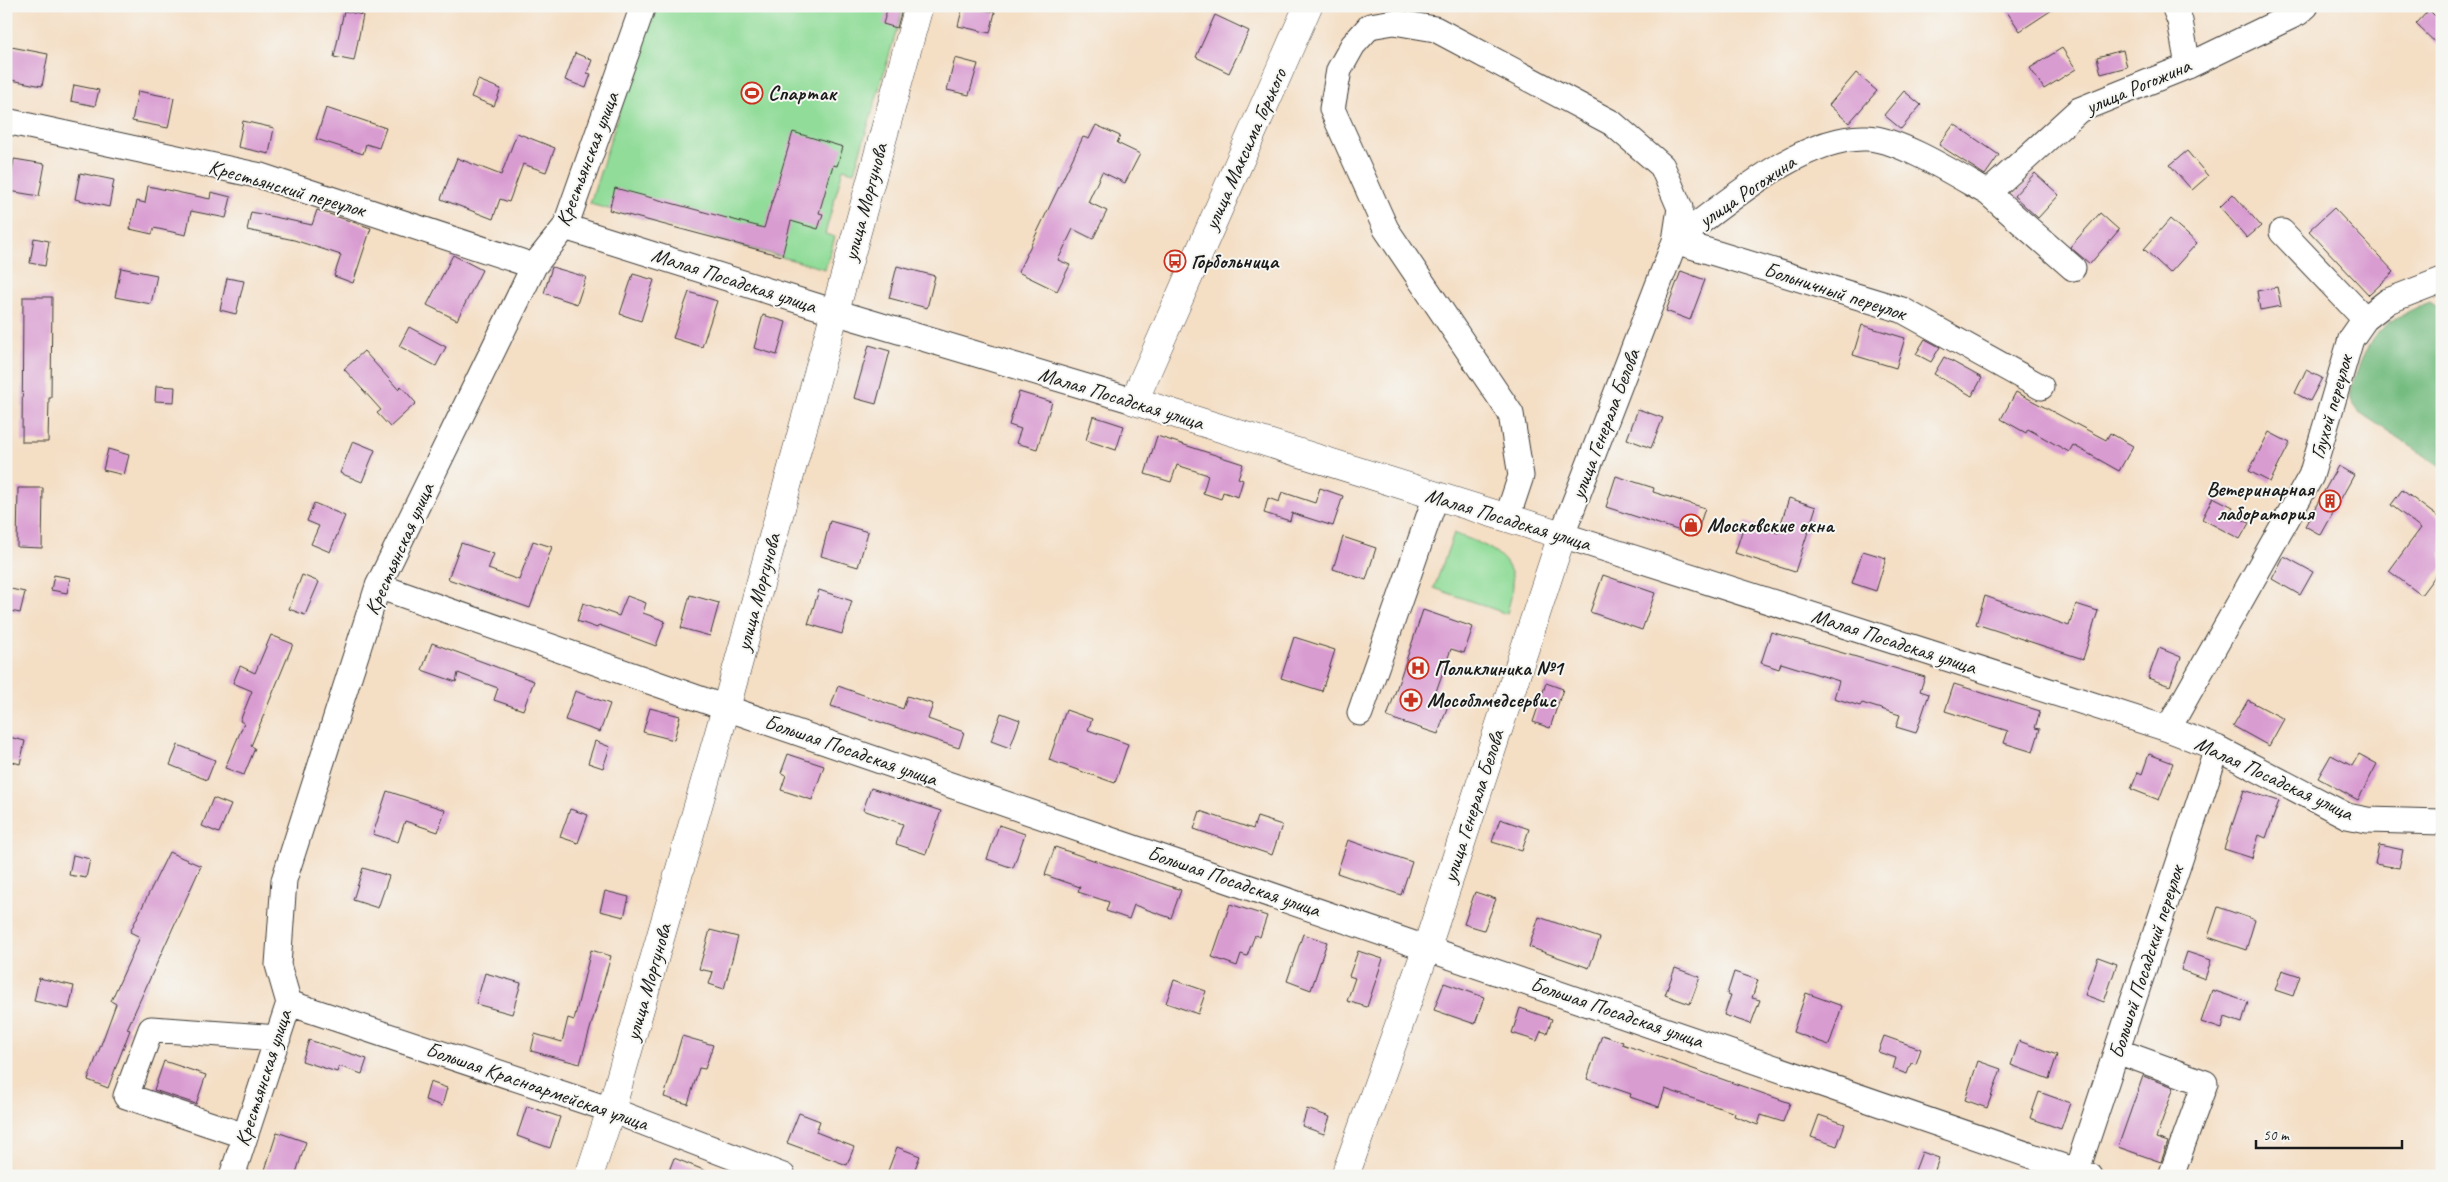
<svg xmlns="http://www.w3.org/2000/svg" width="2448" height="1182" font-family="Caveat,sans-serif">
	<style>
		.green { fill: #90dc98; stroke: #567c5a }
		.forest { fill: #74bc80; stroke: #486c4e }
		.building { fill: #d99cd1 }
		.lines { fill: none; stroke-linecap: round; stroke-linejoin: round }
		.minor-casing { stroke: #3c3935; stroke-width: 27 }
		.major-casing { stroke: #3c3935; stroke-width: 29 }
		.minor { stroke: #fff; stroke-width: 25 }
		.major { stroke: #fff; stroke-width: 28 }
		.labels { text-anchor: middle; stroke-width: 4; stroke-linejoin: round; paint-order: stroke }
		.street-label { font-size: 21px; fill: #1c1c1c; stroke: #f6f6f2 }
		.poi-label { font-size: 21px; font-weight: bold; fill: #1c1c1c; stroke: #f6f6f2; text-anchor: start }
	</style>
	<rect width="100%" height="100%" fill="#f6f6f2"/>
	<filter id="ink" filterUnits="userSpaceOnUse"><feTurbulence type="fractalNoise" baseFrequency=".02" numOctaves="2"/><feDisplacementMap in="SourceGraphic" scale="10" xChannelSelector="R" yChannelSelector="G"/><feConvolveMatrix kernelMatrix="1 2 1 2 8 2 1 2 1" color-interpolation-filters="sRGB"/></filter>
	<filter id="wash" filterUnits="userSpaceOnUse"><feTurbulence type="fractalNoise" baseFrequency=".0096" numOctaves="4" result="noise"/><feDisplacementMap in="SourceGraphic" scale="20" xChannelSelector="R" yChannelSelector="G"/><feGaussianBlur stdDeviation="1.12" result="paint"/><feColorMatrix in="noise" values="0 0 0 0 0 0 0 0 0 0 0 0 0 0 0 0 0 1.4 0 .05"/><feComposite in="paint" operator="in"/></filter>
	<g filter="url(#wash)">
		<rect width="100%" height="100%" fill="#f4dec4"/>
		<!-- green -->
		<path class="green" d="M653,6H904L854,172L843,169L825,234L835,237L825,269L590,204Z
			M1454,533C1478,543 1511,551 1513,583C1513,592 1509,604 1507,614L1434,588Z"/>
		<!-- forest -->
		<path class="forest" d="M2430,302L2442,310V467L2359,412C2357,408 2352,404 2351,399C2348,387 2367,344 2376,335C2389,320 2412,309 2430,302Z"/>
		<g id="blocks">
			<!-- building -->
			<path class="building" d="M888,6H903L897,28L883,24Z
				M963,6L995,12L990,33L958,26Z
				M2003,6H2058L2020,31Z
				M2429,10L2442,23V49L2416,24Z
				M344,11L363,15L354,61L334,57Z
				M1215,15L1249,31L1229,73L1196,57Z
				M6,46L48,54L42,86L6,79Z
				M2062,48L2076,69L2044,89L2030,68Z
				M2123,50L2127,67L2101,74L2097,57Z
				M575,53L592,60L587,73L591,74L586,88L565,80Z
				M955,58L978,64L969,95L947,90Z
				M1856,73L1877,91L1849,123L1829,105Z
				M478,80L501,89L494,106L471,97Z
				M74,85L99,90L95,106L71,101Z
				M138,91L174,98L168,128L132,121Z
				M1904,91L1921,105L1901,129L1884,115Z
				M326,108L386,128L379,148L366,144L363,154L316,139Z
				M243,121L274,128L269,154L238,147Z
				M1954,124L1999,155L1985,175L1939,145Z
				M1096,125L1120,136L1117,143L1140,154L1125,183L1102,172L1088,202L1107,211L1093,239L1073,229L1058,260L1070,265L1057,291L1018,272L1083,137L1089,139Z
				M793,132L843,147L837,166L833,165L819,213L823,214L818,229L791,221L782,256L609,210L615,188L764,228Z
				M517,133L555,148L546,172L523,164L509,202L500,199L493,219L441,199L457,158L501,175Z
				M2187,151L2208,176L2192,190L2170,165Z
				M14,159L45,164L39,196L9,191Z
				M80,173L114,180L109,207L75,199Z
				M2035,173L2059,195L2038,218L2014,196Z
				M148,186L210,199L211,192L231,197L226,218L191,211L186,235L154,228L152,234L130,229L137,201L145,203Z
				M2233,194L2261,226L2247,238L2220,207Z
				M2334,208L2394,272L2369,295L2309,231Z
				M317,210L371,228L353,283L334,276L341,255L294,240L247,230L251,212L312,225Z
				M2100,213L2119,230L2090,264L2070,247Z
				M2170,219L2197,243L2170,273L2144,249Z
				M34,238L49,241L45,266L30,263Z
				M453,255L482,270L457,320L427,305Z
				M897,266L935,276L927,308L889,298Z
				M552,267L586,277L577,304L544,293Z
				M121,268L157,275L151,304L115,297Z
				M1681,271L1705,280L1690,320L1666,311Z
				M633,274L654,280L641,321L620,314Z
				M227,278L244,281L236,314L220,310Z
				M2277,287L2281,306L2260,310L2257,291Z
				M689,292L717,301L702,347L673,338Z
				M23,297H52L51,398H49L48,442H22Z
				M763,315L786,322L777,355L754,348Z
				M1862,325L1905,338L1896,368L1853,355Z
				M409,327L446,347L436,366L399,346Z
				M1925,339L1940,347L1931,362L1916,354Z
				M869,345L890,351L876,404L854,398Z
				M364,351L398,389L401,386L416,403L390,427L377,413L381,410L344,369Z
				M1944,357L1982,378L1972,396L1934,374Z
				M2306,370L2322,378L2310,401L2295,393Z
				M156,386L175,387L174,402L155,401Z
				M1019,392L1052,402L1037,449L1016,443L1021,429L1009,425Z
				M2016,392L2106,440L2110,433L2133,446L2119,471L2073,445L2069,452L2028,429L2026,433L2001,419Z
				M1638,409L1663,418L1651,448L1627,439Z
				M1093,416L1124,426L1116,450L1086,440Z
				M2269,432L2290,443L2270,482L2249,471Z
				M1157,436L1243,464L1238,478L1243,480L1238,497L1223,492L1221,499L1203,493L1208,475L1177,465L1171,482L1145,474Z
				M353,441L375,450L362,482L340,473Z
				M108,449L129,455L124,475L103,470Z
				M2338,466L2354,475L2321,535L2305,526Z
				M1616,476L1654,488L1653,492L1705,508L1696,536L1606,507Z
				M18,488H43L42,548L17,547Z
				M1320,488L1343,496L1333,526L1292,513L1290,521L1264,513L1268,498L1279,502L1282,492L1315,503Z
				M2402,490L2442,520V567L2421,595L2389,571L2421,528L2391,505Z
				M2213,497L2233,507L2230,513L2249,523L2240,539L2202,519Z
				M1789,498L1816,507L1795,572L1735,553L1745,522L1778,533Z
				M314,503L345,516L330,552L311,544L319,526L307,521Z
				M830,521L868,532L858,567L821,556Z
				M1343,537L1376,548L1366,580L1333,569Z
				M533,541L552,547L530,608L448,579L461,543L494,554L488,569L519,580Z
				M1863,551L1886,558L1876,591L1852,583Z
				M2284,556L2313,572L2300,595L2272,579Z
				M54,575L70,578L67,593L51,590Z
				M302,575L319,582L305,615L289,609Z
				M1603,575L1655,593L1642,630L1590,612Z
				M6,588L25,592L20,613L6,610Z
				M819,590L852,601L842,634L808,624Z
				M690,595L719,603L710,636L681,628Z
				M627,596L646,603L643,613L665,621L656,646L599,625L597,628L577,621L583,603L619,616Z
				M1985,596L2069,626L2076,604L2098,611L2083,659L1976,624Z
				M1423,610L1473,627L1464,653L1451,649L1433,700L1448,705L1438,734L1387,717Z
				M1771,632L1925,677L1920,691L1929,694L1916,733L1896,727L1900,715L1862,703L1860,706L1834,698L1839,681L1781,663L1779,669L1761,663Z
				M271,635L293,644L251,746L255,748L244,775L225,768L244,723L240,721L252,691L233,683L240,666L255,673Z
				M1294,637L1335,650L1322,691L1281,678Z
				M432,643L534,681L523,710L494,700L498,688L458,673L456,682L422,670Z
				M2159,648L2181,657L2170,686L2148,678Z
				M1546,683L1563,689L1550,728L1533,722Z
				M1954,684L2040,711L2035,728L2040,729L2033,752L2004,743L2008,731L1945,711Z
				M838,686L903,709L907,696L933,704L928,719L964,732L959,748L831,706Z
				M575,691L610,704L600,732L565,720Z
				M2248,700L2284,719L2269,746L2233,726Z
				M650,708L680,716L674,740L643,732Z
				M1066,710L1092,719L1088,730L1128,744L1115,783L1049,760Z
				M1001,713L1020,720L1010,748L991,741Z
				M9,737L25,741L20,764L6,760Z
				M595,741L610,747L603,768L588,763Z
				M178,745L215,760L207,780L170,765Z
				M788,754L824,766L812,800L781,790L786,775L781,773Z
				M2149,754L2173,763L2159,800L2131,789L2138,772L2142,774Z
				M2359,754L2377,764L2358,800L2318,778L2331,755L2352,766Z
				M871,788L941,811L926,854L896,844L903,824L863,810Z
				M2244,790L2279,801L2266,838L2259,835L2252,858L2224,849Z
				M387,791L445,810L438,832L405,821L398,842L373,834Z
				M213,798L231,805L219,833L202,826Z
				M570,809L588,815L578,843L560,837Z
				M1200,811L1253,829L1257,817L1282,825L1272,855L1194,829Z
				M1500,819L1529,829L1522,851L1492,842Z
				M999,825L1025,834L1013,868L987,859Z
				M1348,840L1412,862L1401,895L1337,873Z
				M2379,845L2403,850L2399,868L2375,864Z
				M1055,847L1181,890L1171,918L1134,905L1129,919L1106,911L1109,902L1078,892L1080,887L1045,875Z
				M169,852L201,866L127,1029L130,1030L108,1088L88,1080L116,1004L111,1001L140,937L130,932Z
				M73,855L90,859L86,878L69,875Z
				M363,868L389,876L378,908L353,900Z
				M605,891L629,897L624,917L600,911Z
				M1475,892L1496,899L1484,930L1464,924Z
				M1230,904L1267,916L1260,937L1255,935L1247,956L1241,954L1237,966L1212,957Z
				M2218,907L2255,920L2246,950L2208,937Z
				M1539,917L1600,938L1589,968L1529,947Z
				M710,930L738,937L724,989L709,984L713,972L699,969Z
				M1303,934L1327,942L1311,990L1287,981Z
				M591,950L611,956L580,1064L531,1051L535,1034L562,1042L568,1018L574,1020Z
				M1358,951L1383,959L1367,1007L1347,1001L1355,978L1349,976Z
				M2187,952L2211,960L2205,979L2181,970Z
				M2098,957L2117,964L2104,1002L2085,995Z
				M1675,968L1700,977L1690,1004L1665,995Z
				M2282,970L2300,976L2293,996L2275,990Z
				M1734,972L1758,980L1752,998L1760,1000L1751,1024L1724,1015L1731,995L1727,994Z
				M485,973L521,983L512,1014L476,1004Z
				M39,978L74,986L69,1009L34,1001Z
				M1174,980L1206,991L1198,1014L1166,1003Z
				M1444,983L1484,997L1475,1024L1434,1010Z
				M2212,990L2248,1002L2242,1023L2225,1017L2222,1029L2201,1022Z
				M1806,993L1842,1006L1829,1045L1793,1032Z
				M1520,1008L1552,1019L1547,1033L1541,1031L1537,1041L1512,1033Z
				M1602,1035L1623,1042L1622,1044L1790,1103L1783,1122L1761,1115L1758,1125L1734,1116L1735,1113L1665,1089L1659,1107L1630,1097L1631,1094L1587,1079Z
				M682,1036L713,1045L705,1069L699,1068L688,1104L664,1097Z
				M1884,1036L1921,1049L1916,1064L1911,1063L1907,1074L1893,1069L1896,1058L1878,1052Z
				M309,1040L367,1059L362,1074L339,1066L337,1072L302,1061Z
				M2019,1041L2057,1055L2049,1079L2011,1065Z
				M164,1061L206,1075L196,1104L154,1090Z
				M1978,1061L2001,1069L1987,1108L1965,1100Z
				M2143,1076L2174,1087L2156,1138L2168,1142L2161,1162L2118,1147Z
				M430,1082L447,1088L442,1106L425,1100Z
				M2039,1092L2070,1103L2061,1129L2030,1118Z
				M527,1106L560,1117L550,1148L517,1136Z
				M1307,1109L1330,1117L1324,1134L1302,1126Z
				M799,1113L820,1121L816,1132L854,1147L847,1165L787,1143Z
				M1819,1115L1845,1124L1837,1146L1811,1137Z
				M277,1132L306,1142L295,1176H281L265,1170Z
				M897,1147L920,1156L912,1176H886Z
				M1922,1152L1939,1158L1933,1176H1913Z
				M674,1158L716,1175V1176H667Z"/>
		</g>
	</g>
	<g filter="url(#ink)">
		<use href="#blocks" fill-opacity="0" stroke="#3c3935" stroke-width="1"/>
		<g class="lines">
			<!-- minor casing -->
			<g class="minor-casing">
				<path id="minor" d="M2174,6L2180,21L2188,66
					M6,121L261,176L534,266
					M1988,193L2073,268
					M565,227L835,312L1134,401
					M2282,232L2365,319
					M1675,241C1726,204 1802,135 1867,138C1900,139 1958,176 1988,193L2079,110L2188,66L2298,13L2306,6
					M1675,241L1902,310L2041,387
					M1507,518L1521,476L1511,414L1386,229L1332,109L1339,70L1353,45L1370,26L1394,22L1435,29L1612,123L1662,166L1680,208L1675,241L1562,535L2168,729L2217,748L2347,816L2367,820L2442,822
					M378,586L726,708L2090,1176
					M1360,713L1436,496
					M2168,729L2311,476L2351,339L2365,319L2388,301L2442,280
					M289,1003L611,1110L783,1176
					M2117,1051L2205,1083L2171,1176
					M245,1136L126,1096L151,1029L278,1038
					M232,1176L289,1003L278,965L284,880L378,586L534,266L565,227L643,6
					M2075,1176L2217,748"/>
			</g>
			<!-- major casing -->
			<g class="major-casing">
				<path id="major" d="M1308,6L1134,401L1562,535L1427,947L1345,1176
					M589,1176L611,1110L726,708L919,6"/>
			</g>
			<!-- minor -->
			<use href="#minor" class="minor"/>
			<!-- major -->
			<use href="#major" class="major"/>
		</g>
	</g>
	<!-- icons -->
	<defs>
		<g id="stadium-ring" transform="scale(1.125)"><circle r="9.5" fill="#f6f6f2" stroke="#c8321e" stroke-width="1.5"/><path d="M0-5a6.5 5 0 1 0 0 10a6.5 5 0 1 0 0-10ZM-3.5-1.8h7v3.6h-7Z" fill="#c8321e"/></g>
		<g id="bus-ring" transform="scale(1.125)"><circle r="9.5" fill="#f6f6f2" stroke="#c8321e" stroke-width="1.5"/><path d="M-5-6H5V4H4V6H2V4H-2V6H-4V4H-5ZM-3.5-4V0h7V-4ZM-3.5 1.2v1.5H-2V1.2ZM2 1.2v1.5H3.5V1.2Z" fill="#c8321e"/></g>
		<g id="building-ring" transform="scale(1.125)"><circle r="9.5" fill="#f6f6f2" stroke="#c8321e" stroke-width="1.5"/><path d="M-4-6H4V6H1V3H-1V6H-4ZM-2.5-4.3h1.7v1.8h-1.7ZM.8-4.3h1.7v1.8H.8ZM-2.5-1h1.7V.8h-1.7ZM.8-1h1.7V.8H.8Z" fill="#c8321e"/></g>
		<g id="shop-ring" transform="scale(1.125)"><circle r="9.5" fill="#f6f6f2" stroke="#c8321e" stroke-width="1.5"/><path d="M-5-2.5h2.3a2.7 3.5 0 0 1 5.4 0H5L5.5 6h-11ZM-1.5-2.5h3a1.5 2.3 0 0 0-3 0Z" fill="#c8321e"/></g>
		<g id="hospital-ring" transform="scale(1.125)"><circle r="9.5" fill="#f6f6f2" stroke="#c8321e" stroke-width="1.5"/><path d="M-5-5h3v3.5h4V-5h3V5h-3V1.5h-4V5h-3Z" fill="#c8321e"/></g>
		<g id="pharmacy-ring" transform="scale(1.125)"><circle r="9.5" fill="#f6f6f2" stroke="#c8321e" stroke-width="1.5"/><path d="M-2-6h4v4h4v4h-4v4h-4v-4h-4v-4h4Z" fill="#c8321e"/></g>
	</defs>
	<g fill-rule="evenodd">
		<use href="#stadium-ring" x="752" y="93"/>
		<use href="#bus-ring" x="1175" y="261"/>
		<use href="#building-ring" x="2330" y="501"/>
		<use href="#shop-ring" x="1691" y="525"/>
		<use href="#hospital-ring" x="1418" y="668"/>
		<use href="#pharmacy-ring" x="1411" y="700"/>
	</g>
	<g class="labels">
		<!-- street labels -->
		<g class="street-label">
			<text transform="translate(2138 86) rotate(-23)" y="7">улица Рогожина</text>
			<text transform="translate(1245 149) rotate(-66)" y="7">улица Максима Горького</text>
			<text transform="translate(587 159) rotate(-69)" y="7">Крестьянская улица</text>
			<text transform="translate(287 188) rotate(16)" y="7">Крестьянский переулок</text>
			<text transform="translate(1747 191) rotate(-34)" y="7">улица Рогожина</text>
			<text transform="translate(865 202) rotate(-75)" y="7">улица Моргунова</text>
			<text transform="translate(734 280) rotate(18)" y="7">Малая Посадская улица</text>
			<text transform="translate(1835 291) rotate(18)" y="7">Больничный переулок</text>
			<text transform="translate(1121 398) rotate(17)" y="7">Малая Посадская улица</text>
			<text transform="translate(2331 407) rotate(-74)" y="7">Глухой переулок</text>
			<text transform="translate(1605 424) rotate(-69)" y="7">улица Генерала Белова</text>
			<text transform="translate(1508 519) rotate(17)" y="7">Малая Посадская улица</text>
			<text transform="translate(399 549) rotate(-66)" y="7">Крестьянская улица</text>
			<text transform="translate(758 592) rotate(-75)" y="7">улица Моргунова</text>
			<text transform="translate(1894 641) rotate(18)" y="7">Малая Посадская улица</text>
			<text transform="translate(851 750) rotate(19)" y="7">Большая Посадская улица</text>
			<text transform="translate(2274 778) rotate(25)" y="7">Малая Посадская улица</text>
			<text transform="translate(1473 806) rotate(-72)" y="7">улица Генерала Белова</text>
			<text transform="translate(1234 881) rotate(19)" y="7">Большая Посадская улица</text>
			<text transform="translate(2146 962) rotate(-72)" y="7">Большой Посадский переулок</text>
			<text transform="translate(648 982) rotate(-74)" y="7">улица Моргунова</text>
			<text transform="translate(1617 1012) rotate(19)" y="7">Большая Посадская улица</text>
			<text transform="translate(263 1078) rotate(-72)" y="7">Крестьянская улица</text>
			<text transform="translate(537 1086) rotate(19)" y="7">Большая Красноармейская улица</text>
		</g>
		<!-- poi labels -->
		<g class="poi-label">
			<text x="768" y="100">Спартак</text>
			<text x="1191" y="268">Горбольница</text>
			<text x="2314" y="496" text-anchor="end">Ветеринарная<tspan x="2314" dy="24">лаборатория</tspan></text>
			<text x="1707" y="532">Московские окна</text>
			<text x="1434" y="675">Поликлиника №1</text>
			<text x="1427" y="707">Мособлмедсервис</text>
		</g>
	</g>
	<!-- margin -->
	<rect width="2448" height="1182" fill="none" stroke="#f6f6f2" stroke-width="25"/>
	<!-- scale -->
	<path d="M2256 1140v8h146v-8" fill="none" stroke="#1c1c1c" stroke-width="2.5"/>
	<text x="2263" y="1140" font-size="15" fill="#1c1c1c" stroke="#f6f6f2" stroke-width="4" paint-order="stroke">50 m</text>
</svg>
